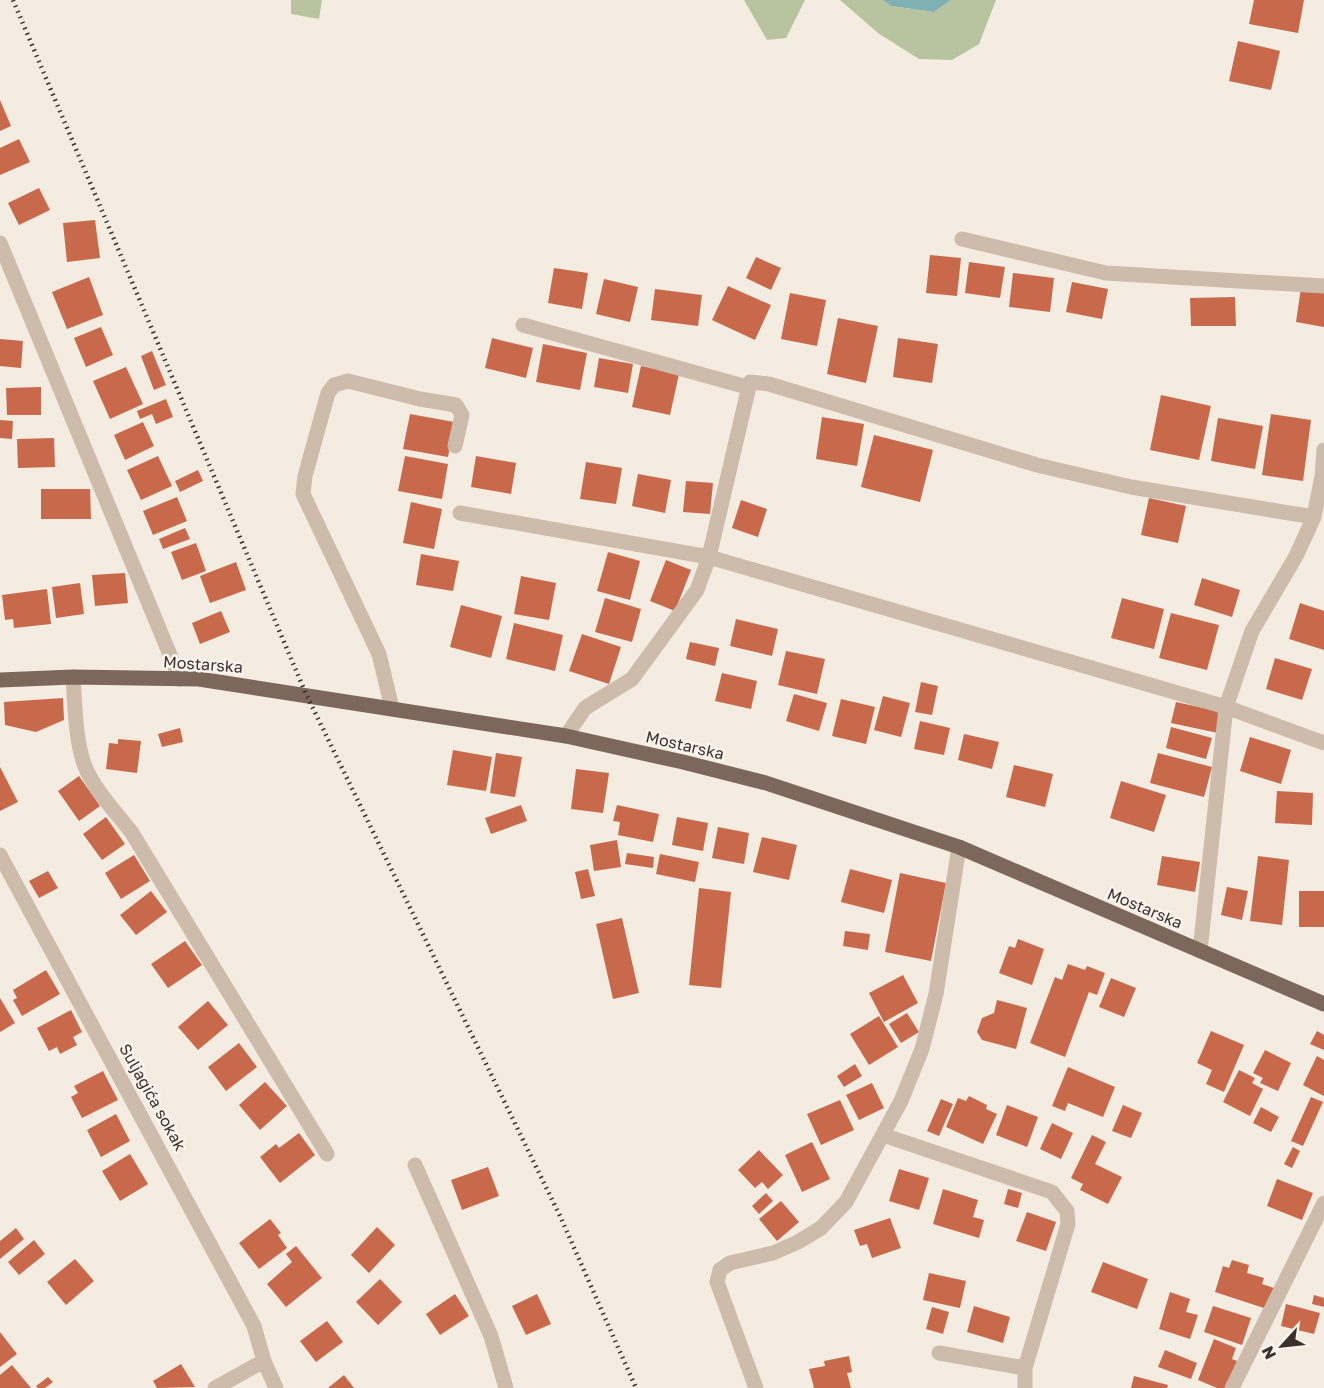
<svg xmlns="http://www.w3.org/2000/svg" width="1324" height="1388" font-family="'Golos Text',sans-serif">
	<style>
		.green { fill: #b8c4a0 }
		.water { fill: #7fb0b2 }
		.building { fill: #c8694b }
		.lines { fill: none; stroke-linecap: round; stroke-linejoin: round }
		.minor { stroke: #cdbbac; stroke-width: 15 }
		.major { stroke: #7d675c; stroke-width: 15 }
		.rail { stroke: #3b302b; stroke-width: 4.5; stroke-dasharray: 1.5 4.5; stroke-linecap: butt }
		.labels { text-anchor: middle; stroke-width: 5; stroke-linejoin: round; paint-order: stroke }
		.street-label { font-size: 16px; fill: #3b302b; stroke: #fbf5ee }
	</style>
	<rect width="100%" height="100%" fill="#f4ebe1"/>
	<!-- green -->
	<path class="green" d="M291,0H322L319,19L291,14Z
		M744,0H805L786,38L767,40Z
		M840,0H883L891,6L934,12L951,0H996L979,44L952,60L919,59L878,33Z"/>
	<!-- water -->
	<path class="water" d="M883,0H951L934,12L891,6Z"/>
	<!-- building -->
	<path class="building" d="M1254,0H1304L1298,33L1249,24Z
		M1238,41L1280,51L1271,90L1229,81Z
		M0,100L11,126L0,131Z
		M19,139L30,162L0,175V148Z
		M39,188L50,210L19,225L8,203Z
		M95,220L100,258L67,262L63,223Z
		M930,255L961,258L957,296L926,293Z
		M756,257L781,268L771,290L746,278Z
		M969,262L1005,267L1000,298L965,293Z
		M554,268L588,273L582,309L548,303Z
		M1013,273L1054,278L1050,312L1009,307Z
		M89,277L103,315L67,329L52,292Z
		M604,279L638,287L630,322L596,314Z
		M1072,282L1108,289L1102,319L1066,312Z
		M728,286L771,305L755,340L712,320Z
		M1301,288L1324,292V327L1296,322Z
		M655,289L702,295L698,326L651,320Z
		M790,293L826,300L817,346L781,339Z
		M1235,297L1236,326H1191L1190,298Z
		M838,318L878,326L866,383L827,374Z
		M101,327L113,355L86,367L74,338Z
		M492,338L533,348L526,378L485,368Z
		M898,338L938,344L932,383L893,377Z
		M0,339L23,341L21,368L0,366Z
		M543,344L587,353L580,390L536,382Z
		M152,351L166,385L154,390L141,356Z
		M599,358L633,364L628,393L594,387Z
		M641,366L679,374L670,415L632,407Z
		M126,367L143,404L110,419L93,381Z
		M41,387V415H7L6,388Z
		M1161,395L1211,406L1199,460L1150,450Z
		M166,399L173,417L156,424L152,414L140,419L137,411Z
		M410,414L454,422L448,457L403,449Z
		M1271,414L1311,420L1303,481L1262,475Z
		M822,417L864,424L857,466L816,459Z
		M1218,418L1263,426L1255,469L1211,461Z
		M0,420L13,421L12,439L0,438Z
		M143,422L154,446L125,460L114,435Z
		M874,435L933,450L920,502L861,487Z
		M54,438L55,467L18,468L17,439Z
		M158,456L172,486L141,500L127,470Z
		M405,456L448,464L442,499L398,491Z
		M476,456L516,463L511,494L471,487Z
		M586,462L622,468L616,504L580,499Z
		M198,470L203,481L180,492L175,481Z
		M638,474L671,480L665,513L632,506Z
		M686,481L713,483L710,514L683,512Z
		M41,489H90L91,519H41Z
		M177,497L187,521L153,535L143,511Z
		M1149,498L1186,506L1178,543L1141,535Z
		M741,500L767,509L758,537L732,528Z
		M411,502L442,509L434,549L403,543Z
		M185,528L190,539L163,549L159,539Z
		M196,543L206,571L182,580L171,552Z
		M608,552L640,561L630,600L597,591Z
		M421,554L459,561L453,591L416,585Z
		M666,560L691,570L675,611L650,601Z
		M236,562L246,590L210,603L200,576Z
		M125,573L128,603L95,606L92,575Z
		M521,576L556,583L549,620L514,614Z
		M1202,578L1240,590L1232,617L1194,605Z
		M80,583L84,614L56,618L52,587Z
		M47,589L51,624L14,628L13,619L5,620L2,595Z
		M605,598L641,609L632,642L595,632Z
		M1122,598L1164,609L1154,649L1111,638Z
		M1300,603L1324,611V650L1289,639Z
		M461,605L502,616L491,658L450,647Z
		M221,611L230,632L200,644L192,623Z
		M1171,613L1219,625L1207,670L1159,658Z
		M736,619L778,629L772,656L730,646Z
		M514,623L563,635L555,671L506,659Z
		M582,634L621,647L609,684L569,671Z
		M690,642L719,648L715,666L686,659Z
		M786,651L825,659L817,694L778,685Z
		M1275,658L1312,669L1302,700L1266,689Z
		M722,673L757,681L751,709L715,701Z
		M921,682L938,686L932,715L915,712Z
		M794,694L827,703L819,731L786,721Z
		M883,696L910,703L901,737L874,730Z
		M63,698L64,720L36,732L5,725L4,702Z
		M841,699L875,707L866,744L832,736Z
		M1176,702L1222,712L1218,733L1171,723Z
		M920,721L950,728L944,755L914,749Z
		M1171,727L1212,738L1206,759L1166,748Z
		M180,728L183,742L162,747L158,734Z
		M964,734L999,742L992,769L958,760Z
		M1250,737L1291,750L1281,784L1240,771Z
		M118,739L141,741L137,773L106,769L109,743L118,744Z
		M453,750L492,757L486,791L447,785Z
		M496,753L522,757L515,797L490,793Z
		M1158,753L1212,767L1204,797L1150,783Z
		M1014,765L1053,774L1045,807L1006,797Z
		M0,767L18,802L0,811Z
		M576,769L609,773L603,813L571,809Z
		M79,776L100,806L79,821L58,791Z
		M1121,781L1166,795L1154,832L1110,818Z
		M1277,791L1313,793L1312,825L1275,823Z
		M521,805L527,821L491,834L485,818Z
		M617,805L659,814L653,842L618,835L620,822L613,821Z
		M106,817L125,844L102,860L83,834Z
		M677,817L708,823L703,851L672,845Z
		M718,827L749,833L744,864L712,858Z
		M762,837L797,845L789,880L753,872Z
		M617,840L621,867L594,871L590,845Z
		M627,853L654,857L653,868L625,864Z
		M660,854L699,862L695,882L656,874Z
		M134,855L150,881L121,899L105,873Z
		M1162,856L1200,862L1195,892L1157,885Z
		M1258,856L1289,860L1282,925L1250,921Z
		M588,869L595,896L581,899L575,872Z
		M850,869L892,880L884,913L841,902Z
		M48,871L58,888L39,898L29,881Z
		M900,873L946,883L931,961L885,952Z
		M1227,887L1248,891L1242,920L1221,915Z
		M699,888L731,892L721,988L689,985Z
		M151,891L167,912L136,935L120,915Z
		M1299,891H1324V927H1299Z
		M622,918L639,993L613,999L596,924Z
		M845,931L870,934L868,950L843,946Z
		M1018,939L1044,949L1032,985L999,973L1009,946L1015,948Z
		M185,941L202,965L168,988L151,964Z
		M1068,964L1085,970L1087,966L1105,973L1097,995L1089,992L1065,1057L1030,1043L1055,977L1062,980Z
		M46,970L60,994L22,1016L13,1000L17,998L13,990Z
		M903,975L918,1003L884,1022L869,993Z
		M1111,978L1136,988L1124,1017L1099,1007Z
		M0,998L15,1023L0,1032Z
		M997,1000L1027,1008L1016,1049L982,1040L977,1032L982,1018L994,1013Z
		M208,1001L228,1025L198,1050L178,1027Z
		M71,1010L82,1032L73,1037L77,1045L60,1054L57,1047L49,1051L37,1028Z
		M907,1013L919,1032L901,1043L889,1024Z
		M879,1016L898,1047L869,1065L850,1034Z
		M1211,1031L1244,1045L1224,1092L1206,1084L1212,1070L1197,1063Z
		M1317,1031L1324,1035V1050L1310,1044Z
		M239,1043L257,1067L226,1091L208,1067Z
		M1265,1050L1291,1063L1278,1091L1260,1083L1263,1078L1253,1073Z
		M1317,1056L1324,1060V1096L1303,1085Z
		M855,1064L862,1076L844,1087L837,1076Z
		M1068,1067L1115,1087L1103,1117L1068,1103L1065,1111L1052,1106Z
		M1239,1070L1255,1078L1252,1083L1263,1089L1250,1116L1223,1102Z
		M103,1071L118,1100L82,1118L71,1097L78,1093L74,1086Z
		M265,1082L287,1106L260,1130L239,1105Z
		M872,1083L884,1108L859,1120L846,1095Z
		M969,1096L987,1105L986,1109L997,1114L983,1144L946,1127L958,1098L966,1101Z
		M1311,1097L1323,1102L1303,1146L1291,1141Z
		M941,1099L953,1104L939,1136L927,1131Z
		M840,1100L854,1130L821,1145L807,1114Z
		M1007,1105L1038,1117L1027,1147L996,1135Z
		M1123,1105L1142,1113L1131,1138L1112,1131Z
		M1261,1107L1279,1117L1271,1132L1253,1123Z
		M116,1114L130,1141L101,1157L87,1130Z
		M1052,1123L1073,1133L1061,1159L1040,1149Z
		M299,1133L315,1155L280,1183L260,1157L276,1144L279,1148Z
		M1092,1135L1106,1142L1095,1164L1122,1177L1108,1204L1080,1190L1083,1184L1071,1178Z
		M812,1142L830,1179L802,1192L785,1155Z
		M1293,1147L1300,1151L1292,1168L1284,1164Z
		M759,1150L783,1175L768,1189L762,1182L755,1188L738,1170Z
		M130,1154L148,1184L120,1201L102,1171Z
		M488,1167L499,1196L462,1210L451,1180Z
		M899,1169L929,1178L919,1210L889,1201Z
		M1277,1179L1313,1193L1302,1220L1267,1206Z
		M943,1189L978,1200L973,1217L984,1220L979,1238L933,1224Z
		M1008,1189L1022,1193L1018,1208L1004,1204Z
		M766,1193L773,1201L759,1214L752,1206Z
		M781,1201L799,1222L777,1241L759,1219Z
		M1027,1212L1056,1222L1046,1251L1016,1241Z
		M890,1218L901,1248L872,1258L867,1244L860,1246L854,1230Z
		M270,1219L281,1233L278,1235L287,1248L259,1269L239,1243Z
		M377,1227L395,1245L369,1273L351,1255Z
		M16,1228L24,1239L0,1259V1241Z
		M34,1240L45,1254L19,1275L8,1262Z
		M296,1246L322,1278L286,1307L267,1284L292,1262L286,1254Z
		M75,1259L94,1281L66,1305L47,1282Z
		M1232,1260L1249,1265L1247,1273L1264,1278L1262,1284L1274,1288L1267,1309L1215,1292L1223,1266L1229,1268Z
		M1103,1262L1148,1279L1137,1309L1091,1292Z
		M929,1273L966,1281L960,1308L923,1300Z
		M380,1279L402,1302L378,1325L356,1302Z
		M1170,1292L1190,1299L1186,1312L1198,1315L1190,1339L1159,1329Z
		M455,1294L469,1316L440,1335L426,1314Z
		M537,1294L551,1324L526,1335L512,1306Z
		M1314,1295L1324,1298V1307L1312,1304Z
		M1286,1304L1320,1313L1314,1334L1281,1326Z
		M974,1306L1010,1317L1003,1343L967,1332Z
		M1213,1306L1251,1318L1242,1345L1204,1332Z
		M932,1307L949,1312L943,1334L926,1329Z
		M327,1321L343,1342L316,1362L300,1341Z
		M0,1332L17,1354L0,1367Z
		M1214,1339L1236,1348L1232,1359L1237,1361L1226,1388H1217L1198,1380Z
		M1165,1350L1197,1363L1191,1379L1158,1367Z
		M849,1356L852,1372L847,1373L851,1388H814L809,1369L825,1366L824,1361Z
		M181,1364L195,1387L157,1388L153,1381Z
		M12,1365L31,1388H0V1375Z
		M344,1375L354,1388H328Z
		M1134,1376L1168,1385L1167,1388H1131Z
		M48,1377L53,1382L45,1388H38L36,1386Z"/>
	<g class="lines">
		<!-- minor -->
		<path class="minor" d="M962,239L1106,273L1324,286
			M0,243L180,679
			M523,325L747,387
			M460,513L709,557L1226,707L1324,743
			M73,677C75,705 75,737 84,764C94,790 116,812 132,833L327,1154
			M392,708L379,654L303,494L305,476L328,393L334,385L348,381L420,399L456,405L462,415L455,446
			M566,736L585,708L632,679L697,590L709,557L750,382L769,384L1037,465L1131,487L1314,517
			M0,855L254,1326L264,1361L215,1388
			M1200,951L1226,707L1252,631L1296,556L1314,517L1322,476L1324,450
			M883,1135L1052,1192L1067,1211L1068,1224L1025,1368L939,1353
			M415,1165L491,1336L506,1388
			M264,1361L276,1388
			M756,1388L717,1282L720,1270L730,1263L773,1253L798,1242L821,1228L846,1202L901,1101L922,1049L936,994L959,847
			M1025,1388V1368
			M1232,1388L1324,1203"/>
		<!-- major -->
		<path class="major" d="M0,680L73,677L199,679L566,736L683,762L766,783L959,847L1324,1004"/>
		<!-- rail -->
		<path class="rail" d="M13,0L306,694L560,1216L636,1388"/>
	</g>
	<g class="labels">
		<!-- street labels -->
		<g class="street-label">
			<text transform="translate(203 664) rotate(4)" y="6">Mostarska</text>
			<text transform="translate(685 745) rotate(13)" y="6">Mostarska</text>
			<text transform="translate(1145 908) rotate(23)" y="6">Mostarska</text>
			<text transform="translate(153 1097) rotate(61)" y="6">Suljagića sokak</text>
		</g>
	</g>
	<!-- north arrow -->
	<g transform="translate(1282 1346) rotate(243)" stroke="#fbf5ee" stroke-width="4.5" paint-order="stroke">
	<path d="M0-4.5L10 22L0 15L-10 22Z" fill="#3b302b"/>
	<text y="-9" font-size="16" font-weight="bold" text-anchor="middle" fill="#3b302b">N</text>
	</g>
</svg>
